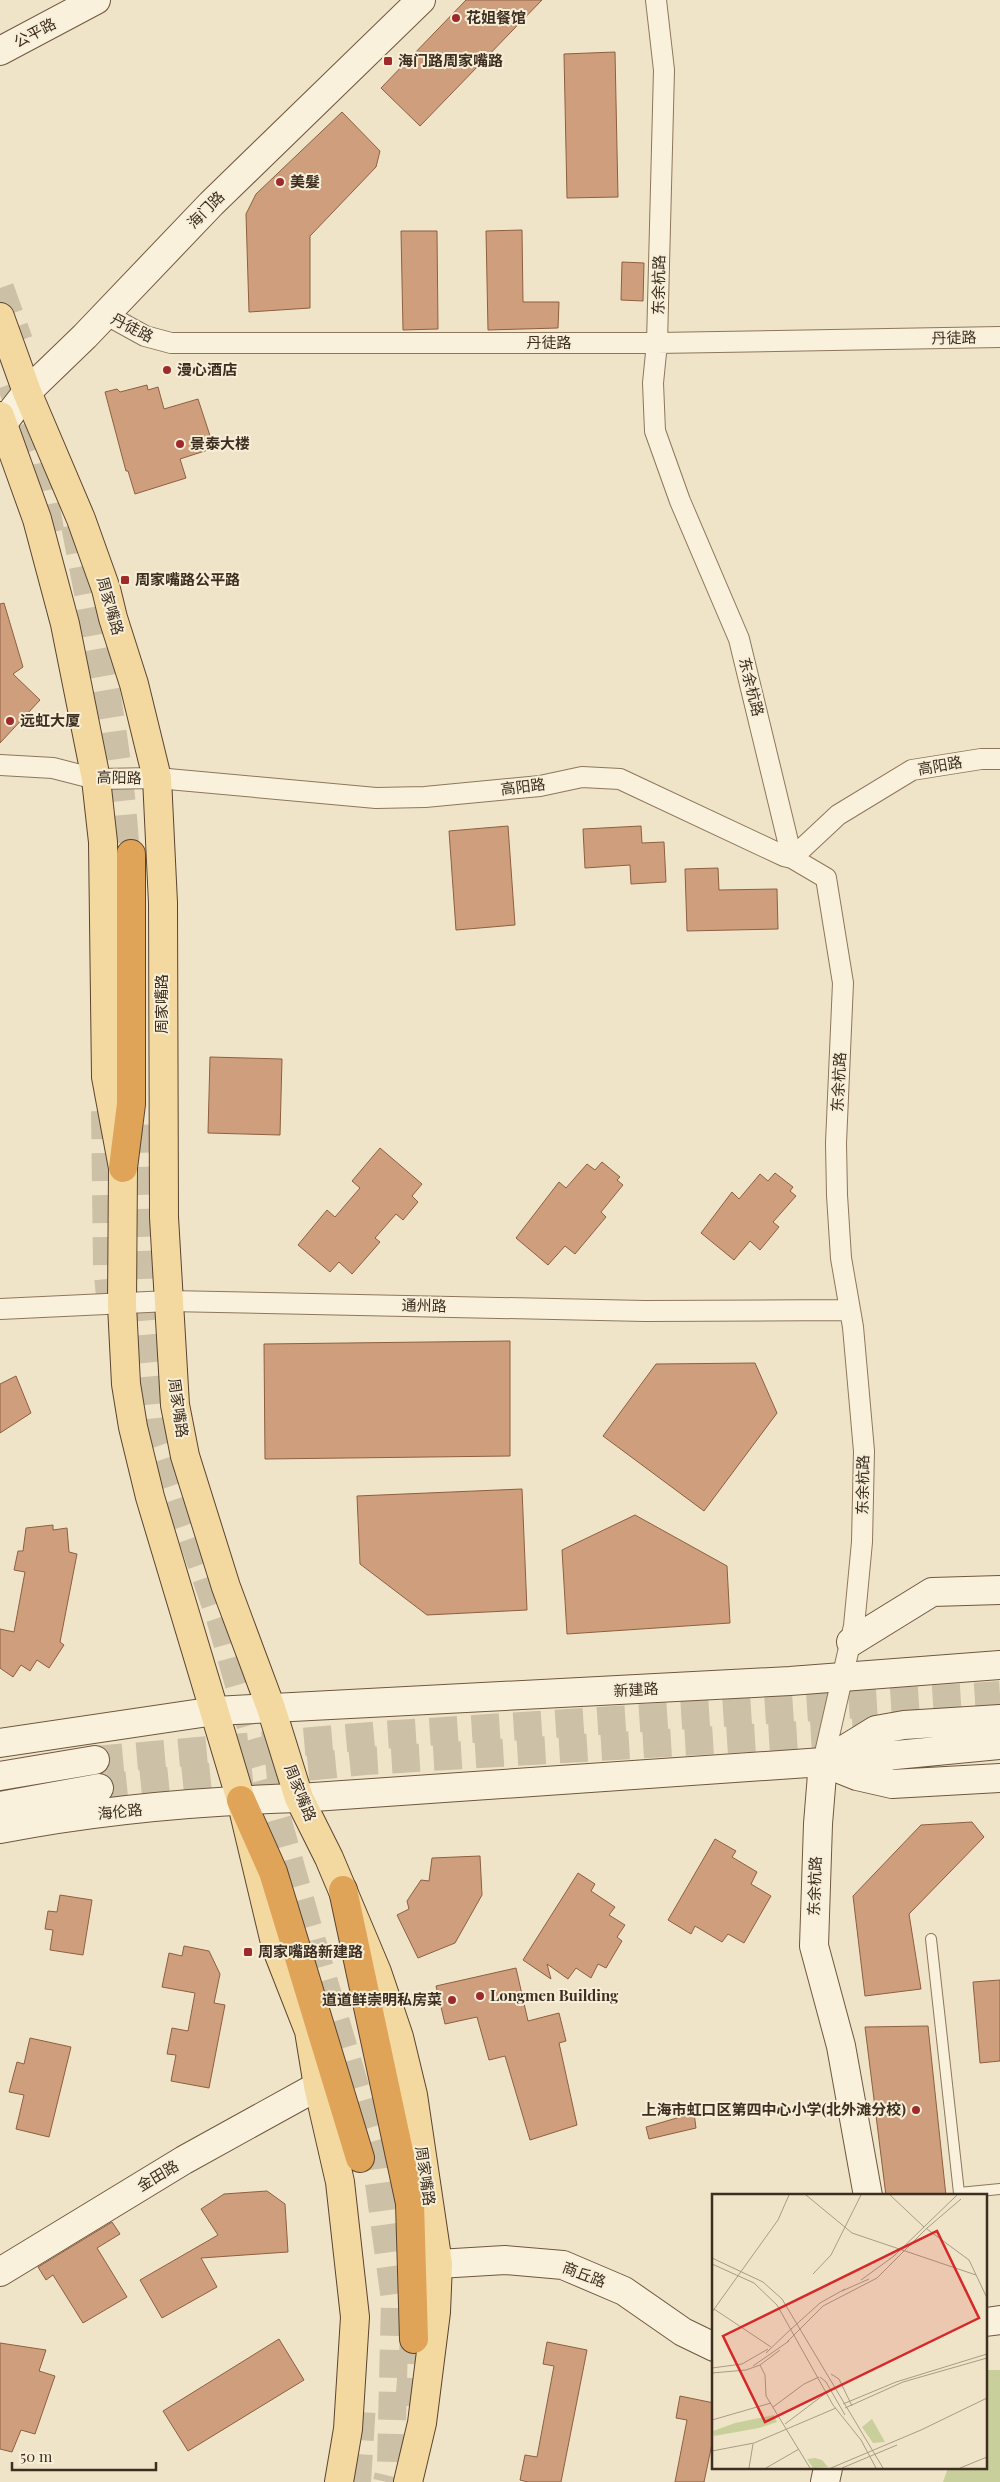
<svg xmlns="http://www.w3.org/2000/svg" width="1000" height="2482" font-family="'Playfair Display','Noto Sans SC',serif">
	<style>
		.green { fill: #c9cf9b }
		.building { fill: #cf9f7d; stroke: #8d5f41 }
		.lines { fill: none; stroke-linecap: round; stroke-linejoin: round }
		.secondary-tunnel { stroke: #ccc0a6; stroke-width: 28; stroke-dasharray: 28 14; stroke-linecap: butt }
		.highway-tunnel { stroke: #ccc0a6; stroke-width: 28; stroke-dasharray: 28 14; stroke-linecap: butt }
		.lane-casing { stroke: #8d765c; stroke-width: 12 }
		.street-casing { stroke: #8d765c; stroke-width: 22 }
		.secondary-casing { stroke: #6f573f; stroke-width: 30 }
		.primary-casing { stroke: #5b4430; stroke-width: 30 }
		.highway-casing { stroke: #5b4430; stroke-width: 30 }
		.lane { stroke: #faf1dc; stroke-width: 10 }
		.street { stroke: #faf1dc; stroke-width: 20 }
		.secondary { stroke: #faf1dc; stroke-width: 28 }
		.primary { stroke: #f3d9a0; stroke-width: 28 }
		.highway { stroke: #e0a458; stroke-width: 28 }
		.poi-dot { fill: #9e2a2b; stroke: #f7eed8; stroke-width: 2 }
		.labels { text-anchor: middle; stroke-width: 4; stroke-linejoin: round; paint-order: stroke }
		.poi-label { font-size: 15px; font-weight: bold; fill: #3d2e20; stroke: #f7eed8; text-anchor: start }
		.street-label { font-size: 15px; fill: #3d2e20; stroke: #f7eed8 }
		.inset-road { fill: none; stroke: #a89b85; stroke-width: 1 }
		.view { fill: #d62828; fill-opacity: 0.15; stroke: #d62828; stroke-width: 2.5 }
		.inset-edge { fill: none; stroke: #3d2e20; stroke-width: 2.5 }
	</style>
	<rect width="100%" height="100%" fill="#f0e4c8"/>
	<!-- green -->
	<path class="green" d="M986,2370H1000V2482H943L948,2468H986Z"/>
	<!-- building -->
	<path class="building" d="M466,0H542L420,126L381,88Z
		M615,52L618,197L567,198L564,54Z
		M342,112L380,151L376,167L310,236V308L249,312L246,214L256,194Z
		M522,230L523,302H559L558,328L488,330L486,231Z
		M401,231H437L438,329L403,330Z
		M622,262L644,263L643,301L621,300Z
		M147,385L148,390L158,387L164,409L198,399L214,448L180,459L186,478L135,494L128,471H126L105,392L117,389L120,392Z
		M4,603L23,667L13,674L40,700L0,743V604Z
		M508,826L515,925L456,930L449,831Z
		M641,826L642,843L664,842L666,882L631,884L630,865L585,868L583,829Z
		M718,868L719,890L777,889L778,929L687,931L685,869Z
		M210,1057L282,1059L280,1135L208,1133Z
		M380,1148L422,1184L412,1196L418,1202L403,1220L396,1214L375,1238L380,1242L352,1274L339,1262L330,1272L298,1245L327,1210L335,1217L360,1188L352,1181Z
		M602,1162L620,1177L617,1180L623,1185L601,1212L606,1217L575,1254L565,1246L548,1265L516,1238L559,1182L566,1188L587,1164L595,1170Z
		M775,1173L793,1187L790,1191L796,1196L773,1222L779,1227L760,1250L750,1241L734,1260L701,1233L732,1192L739,1199L760,1174L768,1181Z
		M510,1341V1456L265,1459L264,1344Z
		M755,1363L777,1413L704,1511L603,1436L656,1364Z
		M16,1376L31,1413L0,1433V1384Z
		M522,1489L527,1610L427,1615L360,1564L357,1496Z
		M635,1515L727,1566L730,1623L567,1634L562,1550Z
		M53,1525V1530L67,1528L69,1552L77,1554L60,1642L64,1645L49,1668L37,1660L30,1671L21,1665L13,1677L0,1668V1629L14,1632L25,1572L14,1570L18,1551H23L26,1528Z
		M972,1822L984,1837L909,1914L921,1989L865,1996L853,1896L921,1825Z
		M715,1839L736,1851L732,1857L757,1872L751,1884L771,1896L744,1943L728,1934L722,1942L695,1926L691,1934L668,1920Z
		M480,1856L482,1895L455,1943L418,1958L397,1915L409,1909L407,1901L421,1880L429,1881L432,1858Z
		M578,1873L595,1884L591,1891L615,1907L609,1915L625,1925L617,1937L622,1941L606,1968L598,1964L591,1978L576,1968L568,1979L547,1964L551,1979L523,1960Z
		M60,1895L92,1900L83,1955L50,1950L53,1930L45,1929L48,1911L57,1912Z
		M184,1946L209,1951L220,1974L214,2003L225,2005L209,2088L171,2081L176,2055L167,2054L172,2028L188,2031L195,1993L162,1987L169,1953L182,1956Z
		M516,1968L528,2021L559,2013L566,2041L559,2043L577,2125L530,2140L505,2056L489,2060L477,2017L445,2024L436,1986Z
		M1000,1980V2061L980,2063L973,1982Z
		M928,2026L946,2196H886L865,2027Z
		M30,2038L71,2047L49,2137L16,2129L24,2095L9,2092L17,2062L24,2064Z
		M694,2113L696,2128L649,2139L646,2127Z
		M267,2191L285,2204L288,2252L201,2258L217,2287L162,2318L140,2280L218,2235L201,2209L224,2194Z
		M112,2222L120,2234L97,2248L127,2297L83,2323L53,2275L46,2280L38,2267Z
		M279,2339L304,2380L188,2451L163,2411Z
		M547,2342L587,2350L561,2482H528L520,2480L525,2455L537,2457L554,2366L543,2364Z
		M0,2343L46,2350L39,2371L55,2376L35,2434L21,2430L12,2452L0,2449Z
		M680,2396L714,2403V2434L704,2482H675L687,2420L676,2418Z"/>
	<g class="lines">
		<!-- secondary-tunnel -->
		<path class="secondary-tunnel" d="M95,1760L381,1735L1000,1695
			M99,1788L365,1761L883,1730"/>
		<!-- highway-tunnel -->
		<path class="highway-tunnel" d="M0,288L19,341
			M11,384L36,455L51,535
			M75,525C97,642 123,760 127,880
			M105,1111L107,1266L112,1316
			M136,1125L142,1298L154,1426L220,1618L313,1945L375,2154L395,2300L391,2464L387,2482
			M409,2406L414,2339
			M357,2482L362,2404"/>
		<!-- lane casing -->
		<g class="lane-casing">
			<path id="lane" d="M931,1939L959,2193L1000,2189"/>
		</g>
		<!-- street casing -->
		<g class="street-casing">
			<path id="street" d="M656,0L664,70L657,343L653,383L655,431L680,501L739,639L792,858
				M105,314L145,336L171,343H657L1000,337
				M0,765L53,768L96,779L157,778L376,798L425,797L540,786L582,777L620,779L784,856L792,858L826,878L843,983L836,1143L837,1195L841,1258L853,1327L864,1451L862,1542L854,1626L823,1762
				M792,858L838,815L912,770L981,759H1000
				M0,1309L169,1301L645,1311L849,1310"/>
		</g>
		<!-- secondary casing -->
		<g class="secondary-casing">
			<path id="secondary" d="M0,51L96,0
				M0,427L27,392L85,336L211,204L421,0
				M851,1642L932,1592L1000,1590
				M0,1743L215,1711L790,1681L1000,1665
				M829,1759L876,1730L904,1725L1000,1719
				M823,1762L818,1824L814,1946L841,2046L868,2196
				M827,1764L857,1776L892,1784L1000,1778
				M0,1776L95,1760
				M0,1806L99,1788
				M0,1829C98,1810 199,1801 299,1798L823,1762L1000,1745
				M438,2264L505,2260L563,2265L624,2291L683,2332L714,2347
				M0,2272L184,2160L318,2086
				M986,2322L1000,2320
				M825,2482L828,2468"/>
		</g>
		<!-- primary casing -->
		<g class="primary-casing">
			<path id="primary" d="M0,317L27,392L81,519L106,589L113,618L134,684L157,778L163,903L164,1217L175,1405L185,1456L226,1587L271,1708L299,1798L329,1858L377,1972L399,2037L413,2095L438,2264L436,2312L422,2423L408,2482
				M0,416L37,519L65,624L96,779L103,842L106,1077L123,1168L122,1305L126,1384L133,1427L150,1497L241,1800L276,1947L309,2031L318,2086L340,2182L355,2317L348,2429L339,2482"/>
		</g>
		<!-- highway casing -->
		<g class="highway-casing">
			<path id="highway" d="M123,1168L131,1104V854
				M241,1800L273,1872L360,2158
				M343,1890L410,2203L414,2339"/>
		</g>
		<!-- lane -->
		<use href="#lane" class="lane"/>
		<!-- street -->
		<use href="#street" class="street"/>
		<!-- secondary -->
		<use href="#secondary" class="secondary"/>
		<!-- primary -->
		<use href="#primary" class="primary"/>
		<!-- highway -->
		<use href="#highway" class="highway"/>
	</g>
	<!-- markers -->
	<g class="poi-dot">
		<circle cx="456" cy="18" r="5"/>
		<rect x="383" y="56" width="10" height="10" rx="2.5"/>
		<circle cx="280" cy="182" r="5"/>
		<circle cx="167" cy="370" r="5"/>
		<circle cx="180" cy="444" r="5"/>
		<rect x="120" y="575" width="10" height="10" rx="2.5"/>
		<circle cx="10" cy="721" r="5"/>
		<rect x="243" y="1947" width="10" height="10" rx="2.5"/>
		<circle cx="480" cy="1996" r="5"/>
		<circle cx="452" cy="2000" r="5"/>
		<circle cx="916" cy="2110" r="5"/>
	</g>
	<g class="labels">
		<!-- poi labels -->
		<g class="poi-label">
			<text x="466" y="23">花姐餐馆</text>
			<text x="398" y="66">海门路周家嘴路</text>
			<text x="290" y="187">美髮</text>
			<text x="177" y="375">漫心酒店</text>
			<text x="190" y="449">景泰大楼</text>
			<text x="135" y="585">周家嘴路公平路</text>
			<text x="20" y="726">远虹大厦</text>
			<text x="258" y="1957">周家嘴路新建路</text>
			<text x="490" y="2001">Longmen Building</text>
			<text x="442" y="2005" text-anchor="end">道道鲜崇明私房菜</text>
			<text x="906" y="2115" text-anchor="end">上海市虹口区第四中心小学(北外滩分校)</text>
		</g>
		<!-- street labels -->
		<g class="street-label">
			<text transform="translate(35 33) rotate(-28)" y="5">公平路</text>
			<text transform="translate(206 210) rotate(-45)" y="5">海门路</text>
			<text transform="translate(659 285) rotate(-89)" y="5">东余杭路</text>
			<text transform="translate(132 328) rotate(27)" y="5">丹徒路</text>
			<text transform="translate(954 338) rotate(-1)" y="5">丹徒路</text>
			<text x="549" y="348">丹徒路</text>
			<text transform="translate(110 606) rotate(74)" y="5">周家嘴路</text>
			<text transform="translate(751 687) rotate(76)" y="5">东余杭路</text>
			<text transform="translate(940 766) rotate(-10)" y="5">高阳路</text>
			<text transform="translate(119 778) rotate(1)" y="5">高阳路</text>
			<text transform="translate(523 787) rotate(-7)" y="5">高阳路</text>
			<text transform="translate(162 1004) rotate(-90)" y="5">周家嘴路</text>
			<text transform="translate(839 1082) rotate(-87)" y="5">东余杭路</text>
			<text transform="translate(424 1306) rotate(1)" y="5">通州路</text>
			<text transform="translate(178 1408) rotate(82)" y="5">周家嘴路</text>
			<text transform="translate(863 1485) rotate(-89)" y="5">东余杭路</text>
			<text transform="translate(636 1690) rotate(-3)" y="5">新建路</text>
			<text transform="translate(300 1793) rotate(68)" y="5">周家嘴路</text>
			<text transform="translate(120 1812) rotate(-6)" y="5">海伦路</text>
			<text transform="translate(815 1886) rotate(-88)" y="5">东余杭路</text>
			<text transform="translate(158 2176) rotate(-31)" y="5">金田路</text>
			<text transform="translate(425 2176) rotate(82)" y="5">周家嘴路</text>
			<text transform="translate(584 2275) rotate(21)" y="5">商丘路</text>
		</g>
	</g>
	<!-- overview -->
	<g transform="translate(712 2194)">
		<rect width="275" height="275" fill="#f0e4c8"/>
		<path d="M62,221L65,228L47,234L2,242L1,237L23,229ZM160,225L173,248L161,249L150,233ZM103,264L110,266L116,273L101,274L95,265Z" fill="#c9cf9b"/>
		<path class="inset-road" d="M94,1L140,39L264,81M178,1L212,33M214,35L249,5M215,35L257,66L275,104M0,64L51,88L70,105L171,274M0,70L42,89L65,111L121,211L149,246L164,274M101,80L119,61L149,1M149,86L182,62L245,1M130,97L157,85M2,115L59,153M0,118L66,26L77,1M78,136L108,109L133,95M75,148L111,112L165,84L216,33M54,159L80,134M48,171L53,181L54,202L98,274M41,172L77,147M0,174L30,170L56,155M0,179L34,176L48,171L68,156M119,180L127,185L140,212M108,183L114,188L133,221M131,210L184,188L275,160M61,213L92,190L107,183M133,214L191,188L275,164M0,226L59,209M73,230L114,199M0,257L42,249L124,214M37,274L41,250M54,274L87,255M119,274L209,236L275,204M130,274L185,251M248,274L275,263"/>
		<path class="view" d="M225,37L267,124L53,228L11,142Z"/>
		<rect width="275" height="275" class="inset-edge"/>
	</g>
	<!-- scale -->
	<path d="M12 2462v8h144v-8" fill="none" stroke="#3d2e20" stroke-width="2.5"/>
	<text x="20" y="2462" font-size="15" fill="#3d2e20" stroke="#f7eed8" stroke-width="4" paint-order="stroke">50 m</text>
</svg>
